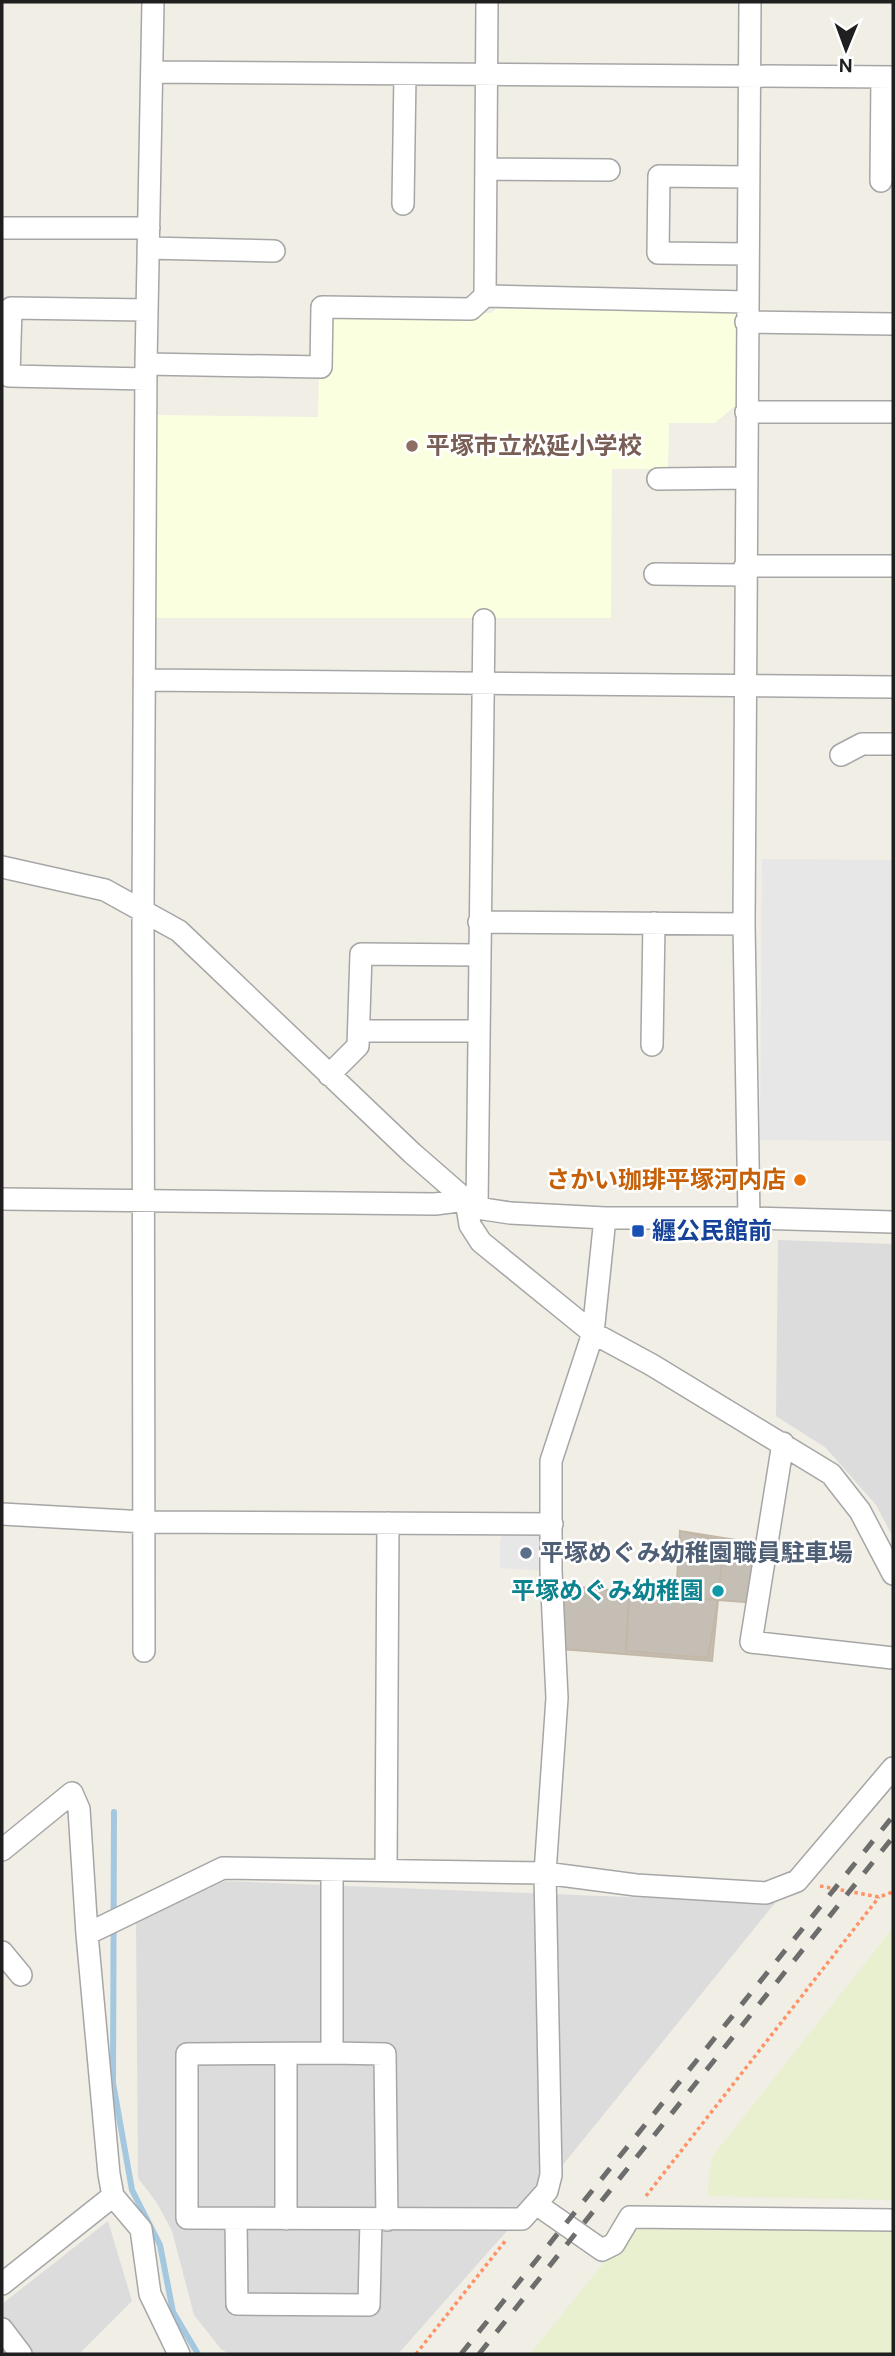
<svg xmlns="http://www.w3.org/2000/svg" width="895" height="2356" font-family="'DM Sans','Noto Sans JP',sans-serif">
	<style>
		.residential { fill: #dddcdc }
		.education { fill: #faffdf }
		.farmland { fill: #e8f0d0 }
		.parking { fill: #e7e7e7 }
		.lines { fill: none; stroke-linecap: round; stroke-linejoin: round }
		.stream { stroke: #a4c8e0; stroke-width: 6 }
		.building { fill: #c5beb4; stroke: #c3b8a7; stroke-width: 2 }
		.minor-casing { stroke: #a6a6a6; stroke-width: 24 }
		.path { stroke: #ff9167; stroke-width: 3.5; stroke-dasharray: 3.5 3.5; stroke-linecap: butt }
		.minor { stroke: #fff; stroke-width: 21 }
		.rail { stroke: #6d6d6d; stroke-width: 5; stroke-dasharray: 14 14; stroke-linecap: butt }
		.education-dot { fill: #8d6e63; stroke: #fff; stroke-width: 2.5 }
		.food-dot { fill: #e8710a; stroke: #fff; stroke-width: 2.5 }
		.transit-dot { fill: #1a4fb4; stroke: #fff; stroke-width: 2.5 }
		.service-dot { fill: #5c6f8a; stroke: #fff; stroke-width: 2.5 }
		.culture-dot { fill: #0f9aa8; stroke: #fff; stroke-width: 2.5 }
		.labels { text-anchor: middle; stroke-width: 5; stroke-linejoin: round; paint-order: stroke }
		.education-label { font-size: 24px; font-weight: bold; fill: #785e54; stroke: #fff; text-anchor: start }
		.food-label { font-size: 24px; font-weight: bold; fill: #c56008; stroke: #fff; text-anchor: end }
		.transit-label { font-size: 24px; font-weight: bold; fill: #164399; stroke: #fff; text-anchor: start }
		.service-label { font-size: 24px; font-weight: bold; fill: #4e5e75; stroke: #fff; text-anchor: start }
		.culture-label { font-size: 24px; font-weight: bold; fill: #0d838f; stroke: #fff; text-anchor: end }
	</style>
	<rect width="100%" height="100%" fill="#f0eee5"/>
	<!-- residential -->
	<path class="residential" d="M778,1240L893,1244V1537L876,1505L826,1448L776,1416Z
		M225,1881L775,1903L536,2198L398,2354H229L221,2349L194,2315L172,2231L157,2203L138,2178L136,1921Z
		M108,2221L132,2301L79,2354H2V2304Z"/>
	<!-- education -->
	<path class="education" d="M732,308L738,314L736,405L715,423H669L668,469H612L611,618H155L157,415L318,417L319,373L330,372L331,318L337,311L491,313L496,309Z"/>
	<!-- farmland -->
	<path class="farmland" d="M893,1928V2200L707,2196L712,2157Z
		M633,2227L893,2230V2354H530Z"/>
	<!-- parking -->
	<path class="parking" d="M762,859L893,860V1141L760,1140Z
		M510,1524H552L551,1571L500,1568V1539Z"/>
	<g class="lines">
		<!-- stream -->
		<path class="stream" d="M114,1812L113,2083L132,2190L160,2245L173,2312L198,2354"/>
	</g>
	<!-- building -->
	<path class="building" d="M680,1531L724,1542L718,1600L676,1597Z
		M680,1531L767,1545L757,1603L718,1600L712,1661L561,1649L556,1585L676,1597Z
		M556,1585L718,1600L712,1661L561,1649Z
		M629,1592L718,1600L708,1658L626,1651Z"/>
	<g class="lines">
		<!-- minor casing -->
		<g class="minor-casing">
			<path id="minor" d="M152,72L893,77
				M486,169L609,170
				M881,181L882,77
				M403,204L405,75
				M5,228H149
				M148,248L274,251
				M747,254L658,253L659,176L748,177
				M485,296L487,2
				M746,322L893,324
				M146,364L321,367L322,307L471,309L485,296L746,302
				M146,379L9,376L11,308L147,310
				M746,412H893
				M658,479L746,478
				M745,566H893
				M655,574L745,575
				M144,680L893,687
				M841,755L862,744H893
				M2,867L105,890L179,931L412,1153L466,1200L477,1208L510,1213L605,1218H749L893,1222
				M479,922L744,924
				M359,1031H478
				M652,1045L654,923
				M329,1075L358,1046L361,954L479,955
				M2,1199L435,1204L466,1200L470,1225L481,1242L593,1333L652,1365L831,1474L860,1511L893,1574
				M477,1208L484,620
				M749,1218L744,924L750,2
				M783,1443L751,1642L893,1658
				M2,1514L145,1522L552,1524
				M144,1651L143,910L146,364L153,2
				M2,1850L72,1793L79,1809L87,1934L109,2174L113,2196L141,2229L150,2294L179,2354
				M332,1870V2053L187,2054V2218L522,2219L547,2191L551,2175L545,1873L557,1698L551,1571V1461L593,1333L605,1218
				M386,1870L388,1523
				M87,1934L223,1868L545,1873L636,1885L766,1893L797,1881L893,1768
				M2,1952L21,1975
				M332,2053L385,2054L387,2220
				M536,2204L602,2250L614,2244L630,2217L893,2220
				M236,2219L237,2304L369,2305L371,2219
				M286,2219V2054
				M2,2284L113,2196
				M2,2329L21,2354"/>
		</g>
		<!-- path -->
		<path class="path" d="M820,1886L879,1897L893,1892
			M646,2196L879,1897
			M416,2354L506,2240"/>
		<!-- minor -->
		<use href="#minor" class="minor"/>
		<!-- rail -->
		<path class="rail" d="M461,2354L893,1816
			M479,2354L893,1837"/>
	</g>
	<!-- markers -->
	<circle class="education-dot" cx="412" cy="446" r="7"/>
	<circle class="food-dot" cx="800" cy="1180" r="7"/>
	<rect class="transit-dot" x="631" y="1224" width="14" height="14" rx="3.5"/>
	<circle class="service-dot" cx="526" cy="1553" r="7"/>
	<circle class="culture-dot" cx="718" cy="1591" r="7"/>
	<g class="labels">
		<!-- education labels -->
		<g class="education-label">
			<text x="426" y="454">平塚市立松延小学校</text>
		</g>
		<!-- food labels -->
		<g class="food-label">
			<text x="786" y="1188">さかい珈琲平塚河内店</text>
		</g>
		<!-- transit labels -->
		<g class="transit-label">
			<text x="652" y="1239">纒公民館前</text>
		</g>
		<!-- service labels -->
		<g class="service-label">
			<text x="540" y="1561">平塚めぐみ幼稚園職員駐車場</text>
		</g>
		<!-- culture labels -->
		<g class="culture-label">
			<text x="704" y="1599">平塚めぐみ幼稚園</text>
		</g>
	</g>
	<!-- border -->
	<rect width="895" height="2356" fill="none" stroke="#1f1f1f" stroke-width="7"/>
	<!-- north arrow -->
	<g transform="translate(846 49) rotate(181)" stroke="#ffffff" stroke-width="5" paint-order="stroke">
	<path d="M0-5L12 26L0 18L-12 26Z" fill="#1f1f1f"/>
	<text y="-10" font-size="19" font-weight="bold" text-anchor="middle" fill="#1f1f1f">N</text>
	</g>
</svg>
